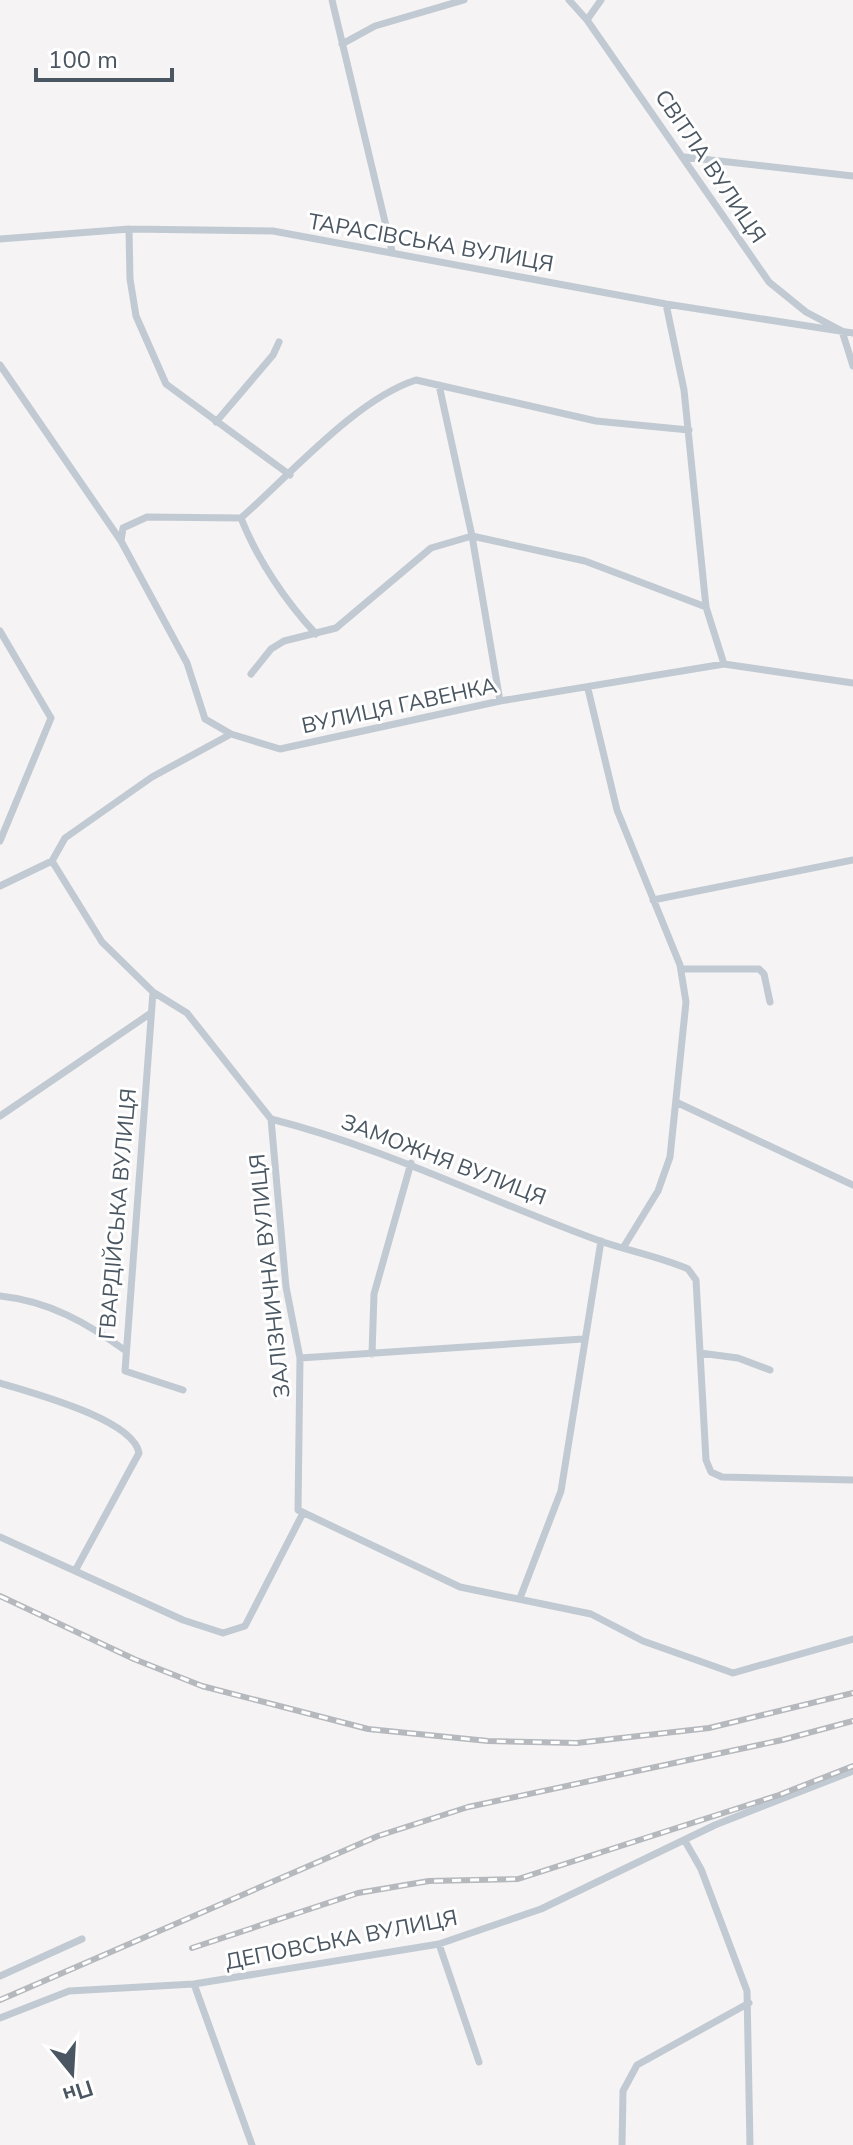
<svg xmlns="http://www.w3.org/2000/svg" width="853" height="2145" font-family="'Nunito Sans',sans-serif">
	<style>
		.lines { fill: none; stroke-linecap: round; stroke-linejoin: round }
		.minor { stroke: #c1cad2; stroke-width: 7 }
		.rail-casing { stroke: #b5b8bd; stroke-width: 6 }
		.rail { stroke: #fff; stroke-width: 3; stroke-dasharray: 9; stroke-linecap: butt }
		.labels { text-anchor: middle; stroke-width: 6; stroke-linejoin: round; paint-order: stroke }
		.street-label { font-size: 22px; fill: #4a5661; stroke: #fff }
	</style>
	<rect width="100%" height="100%" fill="#f5f3f3"/>
	<g class="lines">
		<!-- minor -->
		<path class="minor" d="M332,0L392,251
			M569,0L587,20L769,282L806,312L842,331L853,366
			M587,20L601,0
			M342,44L375,26L464,0
			M684,157L853,176
			M129,229L130,279L136,316L166,384L290,475
			M0,239L129,229L273,231L666,304L853,333
			M666,304L684,390L706,607L724,664
			M0,365L121,541L187,663L205,719L231,734
			M439,385L472,536L500,701
			M216,422L273,355L279,342
			M241,518C257,559 286,602 316,634
			M121,541L123,528L147,517L241,518C289,476 356,399 416,380L596,421L689,430
			M0,631L51,718L0,841
			M251,674L271,649L284,641L336,628L431,548L472,536L585,561L706,607
			M588,689L617,810L680,965L686,1002L670,1157L658,1191L623,1248
			M52,861L102,942L153,992L187,1013L271,1119
			M0,886L52,861L65,838L152,777L231,734L280,749L500,701L724,664L853,683
			M653,900L853,860
			M681,969H759L764,974L770,1002
			M153,992L125,1371L183,1390
			M678,1103L853,1185
			M0,1116L151,1013
			M271,1119L286,1287L300,1358L298,1510L460,1587L591,1614L643,1641L733,1673L853,1639
			M271,1119C386,1148 489,1201 600,1241C629,1251 660,1257 688,1269L696,1280L706,1460L711,1472L722,1477L853,1480
			M0,1296C49,1301 87,1323 126,1351
			M700,1353L738,1358L770,1370
			M372,1354L374,1294L411,1163
			M300,1358L583,1339
			M0,1383C32,1393 133,1419 139,1453L75,1571
			M0,1537L183,1620L223,1633L245,1626L303,1513
			M520,1598L561,1491L601,1241
			M685,1841L701,1869L747,1991L750,2145
			M439,1944L479,2062
			M0,1976L82,1939
			M194,1984L252,2145
			M0,2018L69,1991L194,1984L439,1944L541,1909L715,1825L853,1771
			M622,2145L623,2091L637,2065L749,2003"/>
		<!-- rail casing -->
		<g class="rail-casing">
			<path id="rail" d="M0,1596L134,1659L202,1686L368,1729L488,1741L577,1743L709,1728L853,1693
				M192,1948L358,1893L429,1881L518,1879L779,1795L853,1766
				M0,2000L378,1836L468,1807L782,1740L853,1721"/>
		</g>
		<!-- rail -->
		<use href="#rail" class="rail"/>
	</g>
	<g class="labels">
		<!-- street labels -->
		<g class="street-label">
			<text transform="translate(711 166) rotate(56)" y="8">СВІТЛА ВУЛИЦЯ</text>
			<text transform="translate(431 242) rotate(10)" y="8">ТАРАСІВСЬКА ВУЛИЦЯ</text>
			<text transform="translate(399 705) rotate(-12)" y="8">ВУЛИЦЯ ГАВЕНКА</text>
			<text transform="translate(444 1159) rotate(21)" y="8">ЗАМОЖНЯ ВУЛИЦЯ</text>
			<text transform="translate(117 1214) rotate(-85)" y="8">ГВАРДІЙСЬКА ВУЛИЦЯ</text>
			<text transform="translate(269 1276) rotate(-96)" y="8">ЗАЛІЗНИЧНА ВУЛИЦЯ</text>
			<text transform="translate(341 1939) rotate(-11)" y="8">ДЕПОВСЬКА ВУЛИЦЯ</text>
		</g>
	</g>
	<!-- north arrow -->
	<g transform="translate(72 2073) rotate(162)" stroke="#ffffff" stroke-width="6" paint-order="stroke">
	<path d="M0-6L14 30L0 20L-14 30Z" fill="#4a5661"/>
	<text y="-12" font-size="22" font-weight="bold" text-anchor="middle" fill="#4a5661">Пн</text>
	</g>
	<!-- scale -->
	<path d="M36 68v12h136v-12" fill="none" stroke="#4a5661" stroke-width="4"/>
	<text x="48" y="68" font-size="24" fill="#4a5661" stroke="#ffffff" stroke-width="6" paint-order="stroke">100 m</text>
</svg>
